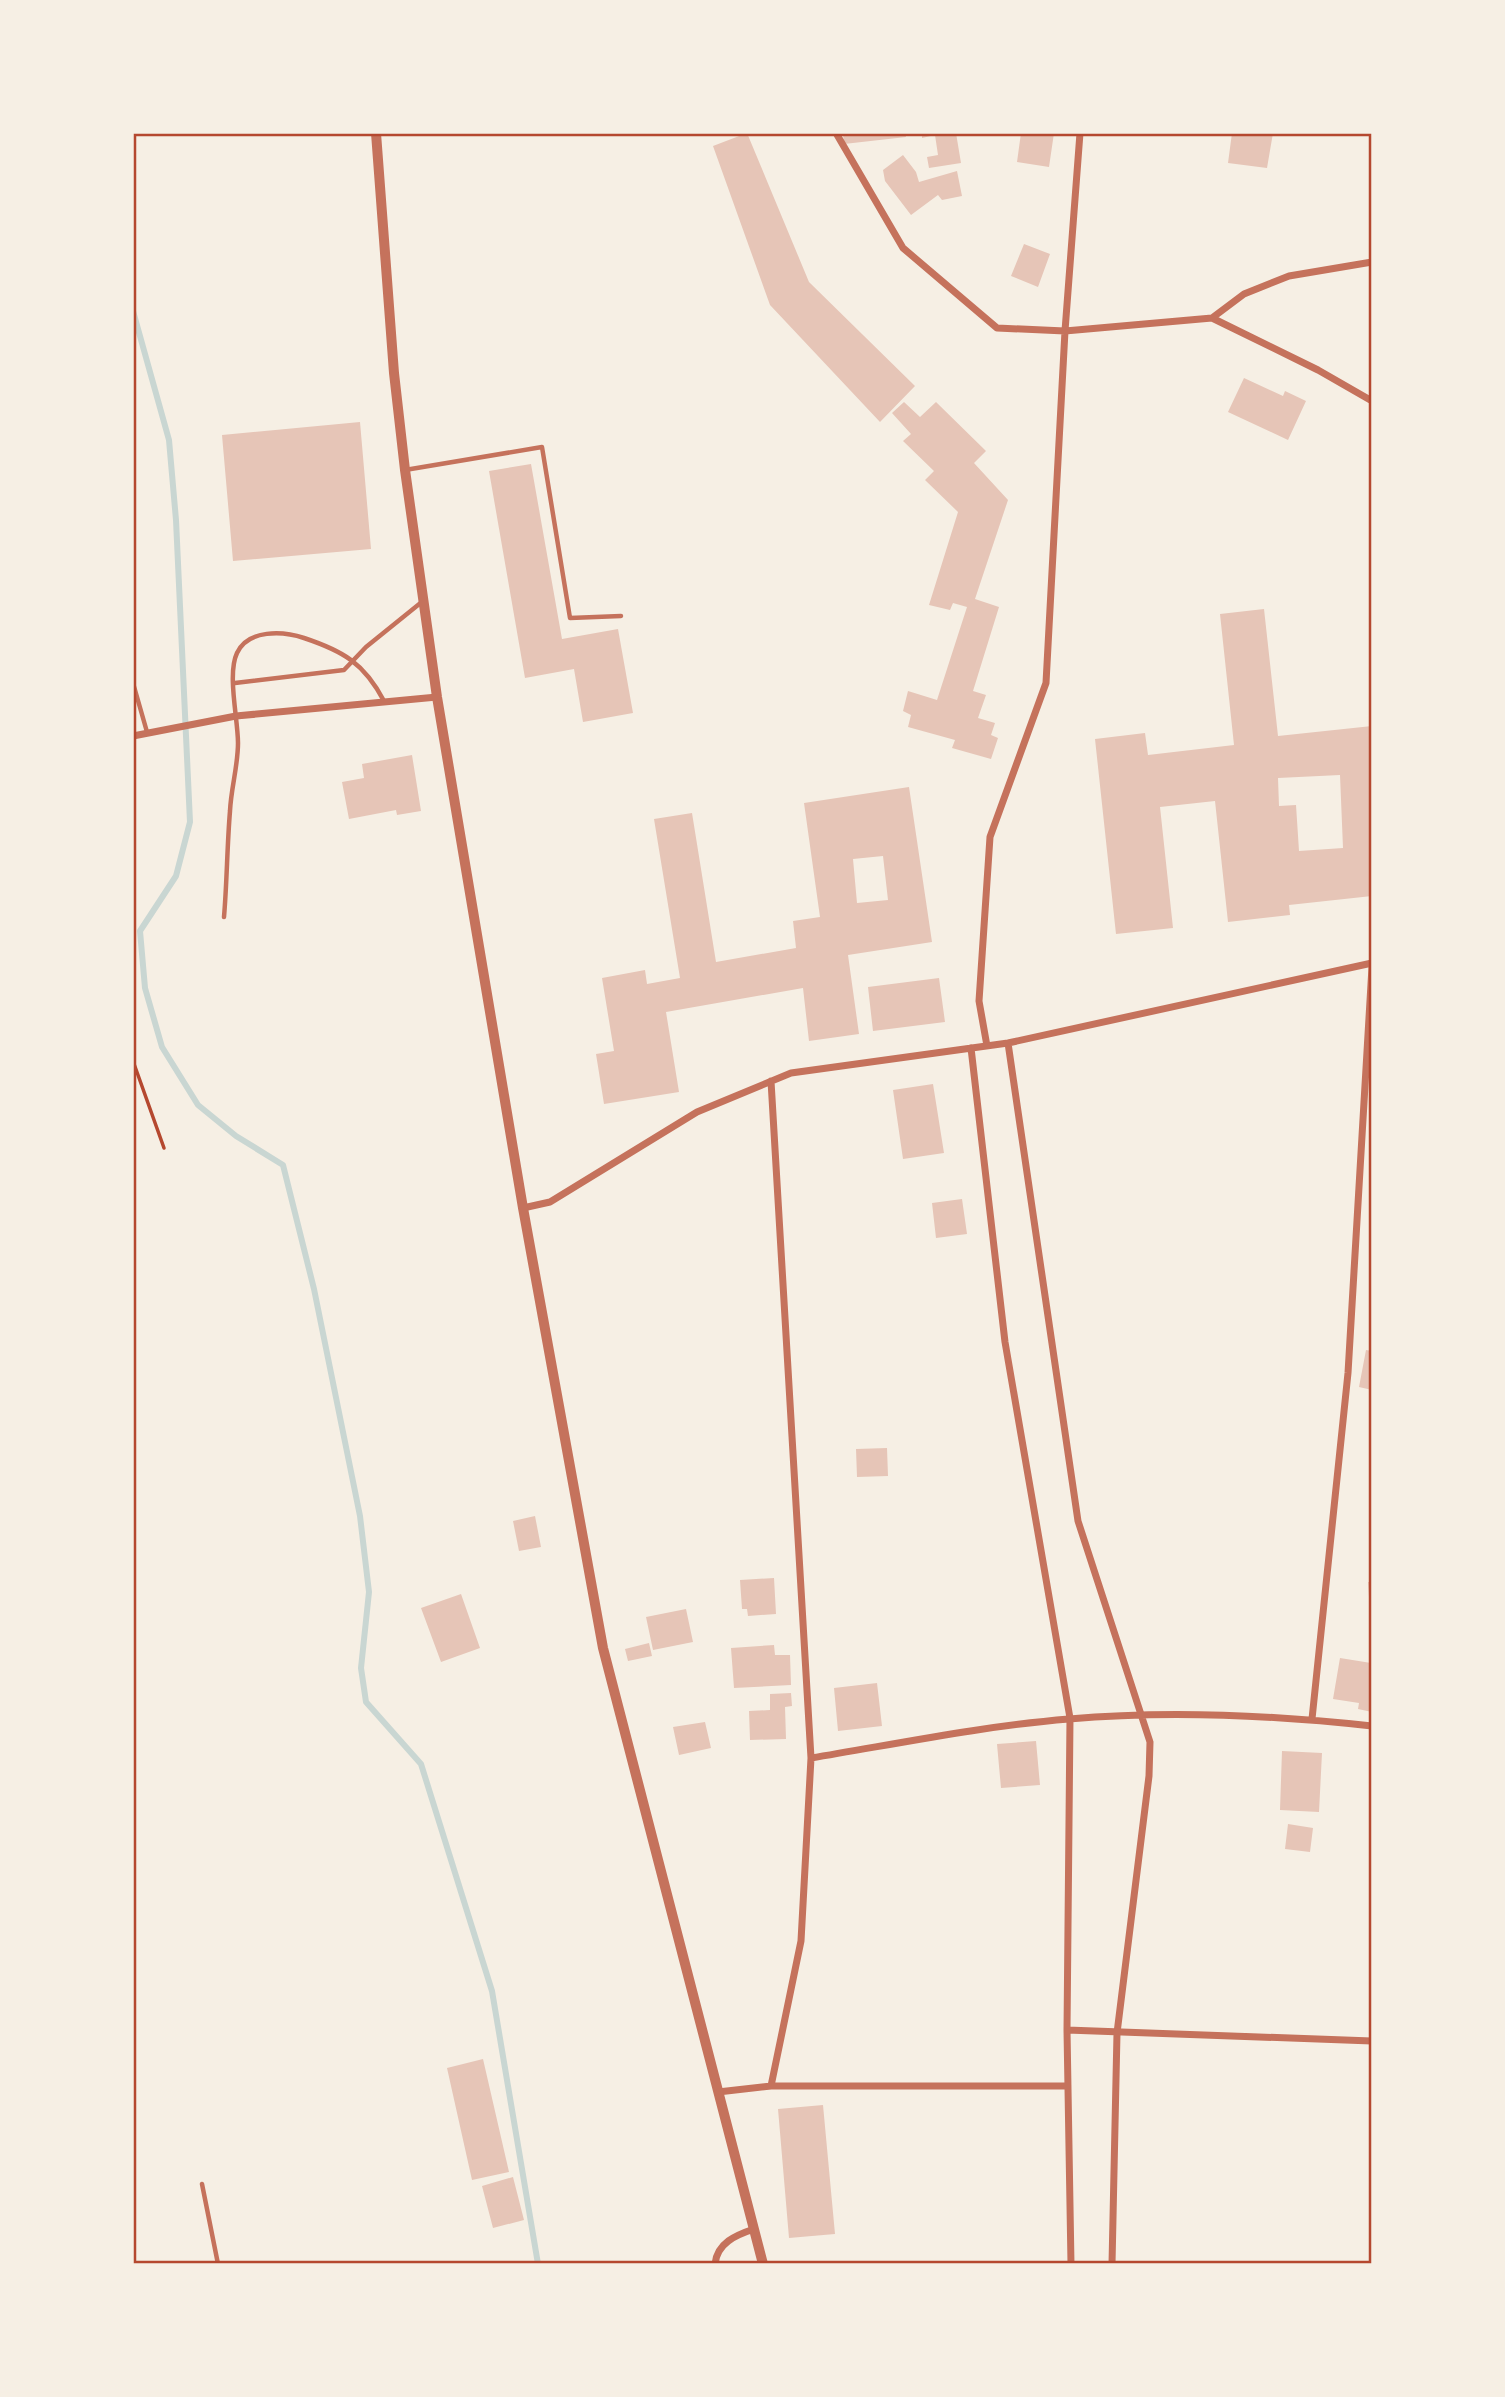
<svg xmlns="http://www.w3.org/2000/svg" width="1505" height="2397" font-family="'Fira Sans Condensed',sans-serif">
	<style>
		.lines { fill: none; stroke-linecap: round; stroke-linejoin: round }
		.stream { stroke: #c9d6d2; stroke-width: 6 }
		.building { fill: #e6c5b7; fill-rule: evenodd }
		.path { stroke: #b5482f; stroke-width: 3.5 }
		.service { stroke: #c5725c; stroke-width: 4.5 }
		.minor { stroke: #c5725c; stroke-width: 7 }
		.tertiary { stroke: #c5725c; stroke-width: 10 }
		.neatline { fill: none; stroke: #b5482f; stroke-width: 2.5 }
	</style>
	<rect width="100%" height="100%" fill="#f6efe4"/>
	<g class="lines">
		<!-- stream -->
		<path class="stream" d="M133,311L169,440L176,520L190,822L176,876L140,931L145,988L162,1047L198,1105L236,1136L283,1165L314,1289L360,1516L369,1592L361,1668L366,1702L421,1764L492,1991L538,2264"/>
	</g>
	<!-- building -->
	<path class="building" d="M747,133L809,282L915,386L880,422L770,305L713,146Z
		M843,133H905L906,137L844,144Z
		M922,133H956L961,163L929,168L927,157L938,155L935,135L922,138Z
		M1021,133H1054L1049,167L1017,162Z
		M1232,133H1273L1267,168L1228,163Z
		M903,155L916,172L919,182L957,171L962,196L942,200L938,195L911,215L885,181L883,170Z
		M1024,244L1050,254L1038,287L1011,276Z
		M1244,378L1283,396L1285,391L1306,401L1288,440L1228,412Z
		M904,402L920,417L936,402L986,451L974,463L1008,500L975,599L999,607L973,691L986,695L978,718L995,723L991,735L998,738L991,759L952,748L955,740L908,727L911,715L903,711L908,691L937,700L967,607L953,603L950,610L929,605L958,512L925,480L934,471L903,441L911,434L892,413Z
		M360,422L371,549L233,561L222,435Z
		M531,464L562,639L618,629L633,713L583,722L574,669L525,678L489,471Z
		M1264,609L1278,736L1372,726V896L1289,905L1290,915L1228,922L1215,801L1160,807L1173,928L1116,934L1095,739L1145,733L1148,755L1234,745L1220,614ZM1340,775L1343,848L1299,851L1296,805L1279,806L1278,778Z
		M412,755L421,811L397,815L396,810L349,819L342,782L364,778L362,764Z
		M909,787L932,942L848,955L859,1034L809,1041L803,988L666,1012L679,1092L604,1104L596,1054L614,1051L602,978L645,970L647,984L680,978L654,819L692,813L716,962L796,948L793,921L820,917L804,803ZM883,856L888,900L857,903L853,859Z
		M939,978L945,1022L873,1031L868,987Z
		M933,1084L944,1153L903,1159L893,1090Z
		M962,1199L967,1234L936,1238L932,1203Z
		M1366,1350L1372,1351V1390L1359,1387Z
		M887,1448L888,1476L857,1477L856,1449Z
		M535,1516L541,1547L519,1551L513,1521Z
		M774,1578L776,1614L748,1616L747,1609H742L740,1580Z
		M1368,1582H1372V1612H1370Z
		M461,1594L480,1648L441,1662L421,1608Z
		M686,1609L693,1642L653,1650L646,1617Z
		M649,1643L652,1656L628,1661L625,1649Z
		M774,1645L775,1655H790L791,1685L734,1688L731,1648Z
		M1340,1658L1371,1663L1372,1712L1358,1709L1359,1703L1333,1699Z
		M877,1683L882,1726L838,1731L834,1688Z
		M791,1693L792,1706L785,1707L786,1739L750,1740L749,1711L770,1710V1694Z
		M705,1722L711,1748L679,1755L673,1727Z
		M1036,1741L1040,1785L1001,1788L997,1744Z
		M1282,1751L1322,1753L1319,1812L1280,1810Z
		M1288,1824L1313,1828L1310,1852L1285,1849Z
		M483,2059L509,2172L472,2180L447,2068Z
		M823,2105L835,2234L789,2238L778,2109Z
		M513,2177L524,2220L493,2228L482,2186Z"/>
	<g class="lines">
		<!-- path -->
		<path class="path" d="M133,1061L164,1148"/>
		<!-- service -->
		<path class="service" d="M405,470L542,447L570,618L621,616
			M133,683L147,732
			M235,683L344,670L366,647L423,601
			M224,917C227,882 227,847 230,811C231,788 238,766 238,743C238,719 227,674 237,653C248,629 283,631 304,638C343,651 364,663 384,701
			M202,2184L218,2264"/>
		<!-- minor -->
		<path class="minor" d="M836,133L903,248L997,328L1065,331L1212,318L1318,370L1372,401
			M1212,318L1244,294L1289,276L1372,262
			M133,736L236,716L437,697
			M1008,1043L1078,1521L1150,1742L1149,1776L1117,2033L1112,2264
			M987,1046L979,1001L990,837L1046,683L1065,331L1080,133
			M971,1048L1005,1342L1070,1718L1067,2030L1071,2264
			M771,1081L811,1758L801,1941L771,2086
			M523,1208L550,1202L697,1112L791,1073L1008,1043L1372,963
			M1312,1719L1348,1373L1372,967
			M811,1758C896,1744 983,1726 1069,1719C1169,1710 1272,1715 1372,1726
			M1067,2030L1372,2041
			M718,2092L771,2086H1067
			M715,2264C717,2243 736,2235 754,2229"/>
		<!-- tertiary -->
		<path class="tertiary" d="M376,133L394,373L405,470L437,697L523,1208L603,1648L763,2264"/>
	</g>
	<!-- border -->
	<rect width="1505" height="2397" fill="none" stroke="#f6efe4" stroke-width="270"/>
	<rect x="135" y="135" width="1235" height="2127" class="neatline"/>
</svg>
